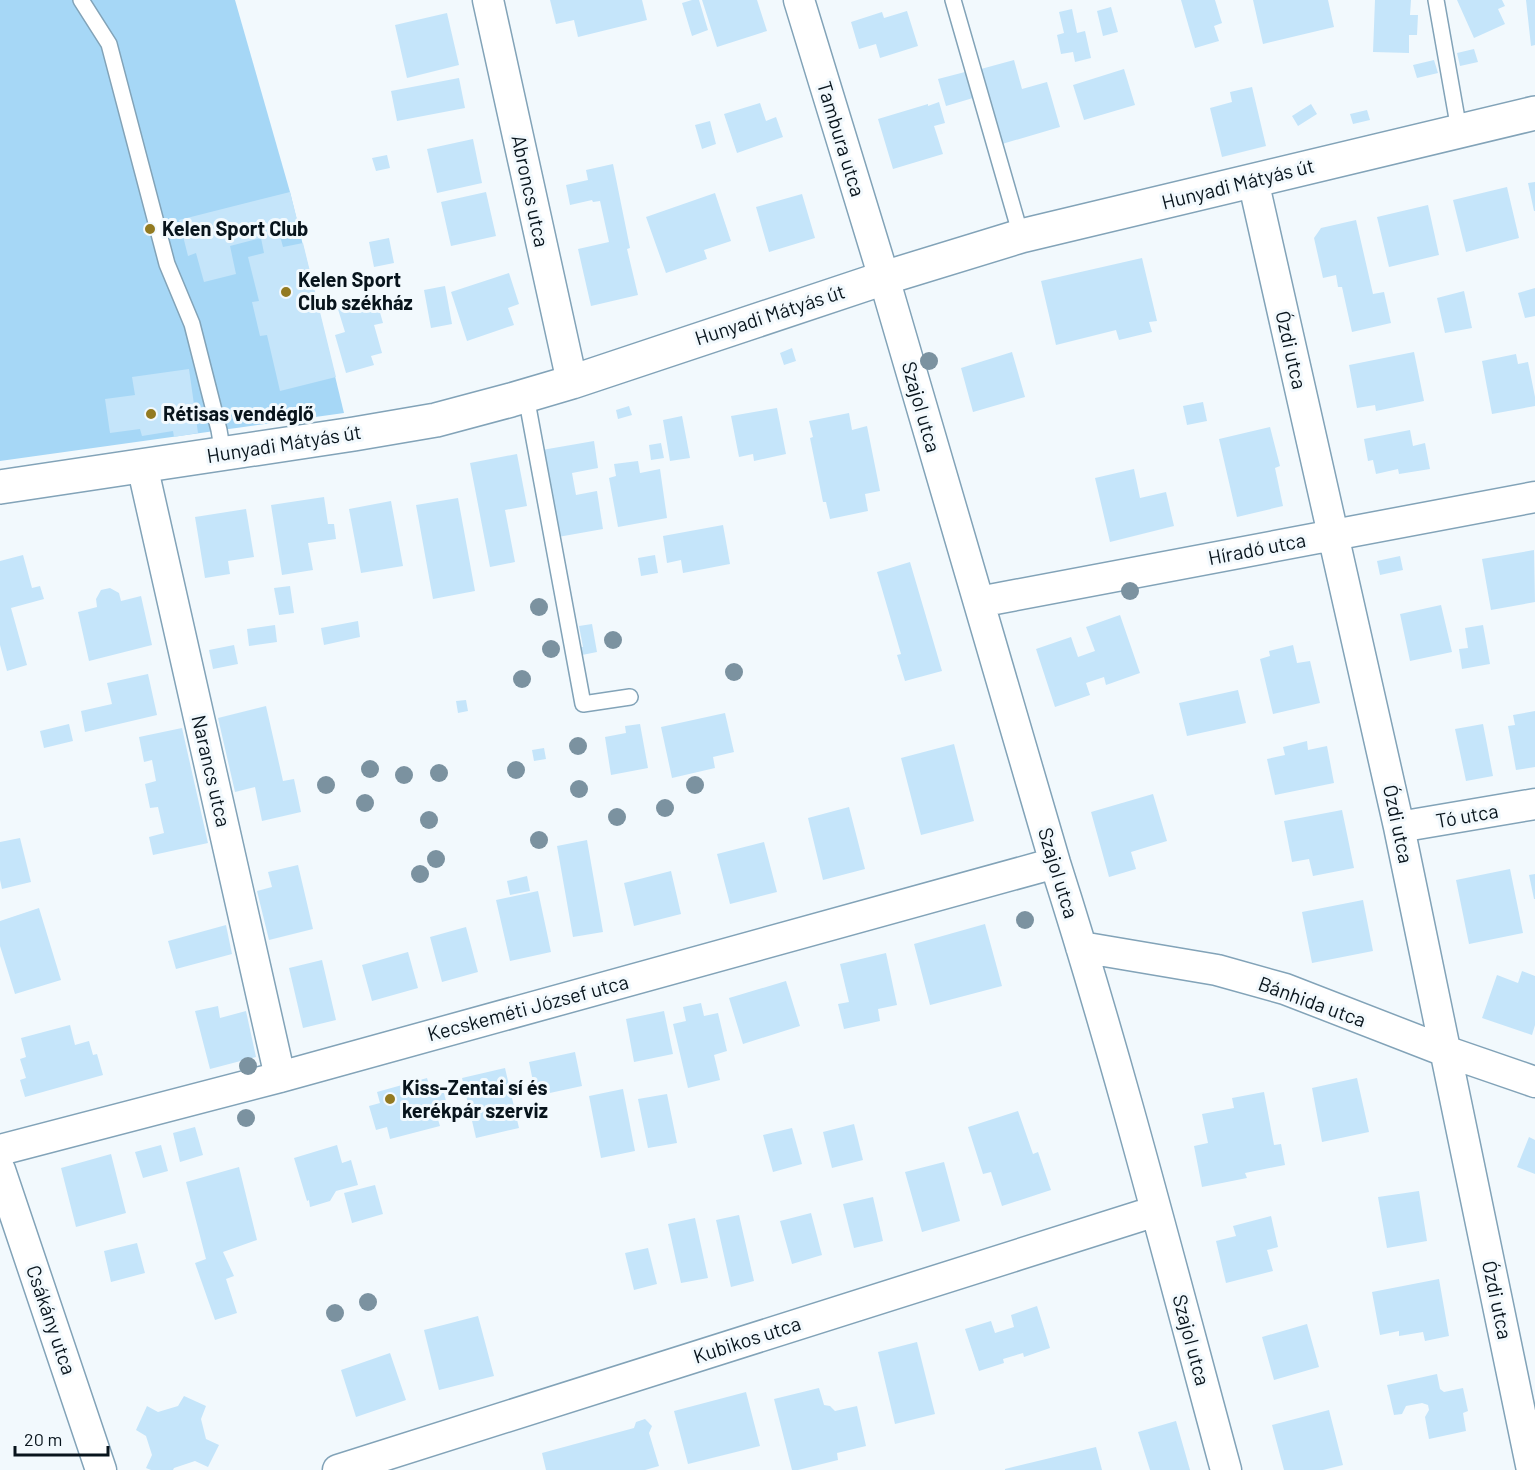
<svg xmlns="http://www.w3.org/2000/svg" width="1535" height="1470" font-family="Barlow,sans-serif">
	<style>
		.green { fill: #a6d7f6 }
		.building { fill: #c5e5fa }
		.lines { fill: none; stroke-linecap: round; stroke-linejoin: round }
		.service-casing { stroke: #82a3b8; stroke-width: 18 }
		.minor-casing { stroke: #82a3b8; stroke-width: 33 }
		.tertiary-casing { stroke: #82a3b8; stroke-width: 36 }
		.service { stroke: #fff; stroke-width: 15 }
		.minor { stroke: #fff; stroke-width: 30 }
		.tertiary { stroke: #fff; stroke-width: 33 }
		.tree { fill: #7b92a0 }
		.poi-dot { fill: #937a21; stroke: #f2f9fd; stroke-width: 2 }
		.labels { text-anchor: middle; stroke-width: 6; stroke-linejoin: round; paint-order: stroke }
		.street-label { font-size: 20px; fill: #08141c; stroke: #f2f9fd }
		.poi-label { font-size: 20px; font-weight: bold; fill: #08141c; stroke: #f2f9fd; text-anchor: start }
	</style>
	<rect width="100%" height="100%" fill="#f2f9fd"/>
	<!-- green -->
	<path class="green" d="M0,0H235L290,192L344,413L0,461Z"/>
	<!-- building -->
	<path class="building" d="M550,0H642L647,20L578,37L574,20L556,24Z
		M692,0H699L708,30L692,36L682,3Z
		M702,0H757L767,31L717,47Z
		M1181,0H1215L1222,23L1214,26L1219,41L1195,48Z
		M1253,0H1328L1334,27L1263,44Z
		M1375,0H1411L1410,15H1418L1417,35H1409V53L1373,52Z
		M1457,0H1502L1505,6L1498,9L1505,24L1474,38Z
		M1526,0H1535V45L1531,46Z
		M1111,7L1118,32L1103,36L1097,11Z
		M1072,9L1077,33L1085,31L1091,58L1075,62L1073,52L1061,54L1057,35L1064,33L1059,12Z
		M907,11L918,46L880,58L876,44L859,49L851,22L882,12L884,18Z
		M447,13L459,65L407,78L395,25Z
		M1474,49L1478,62L1460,66L1457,53Z
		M1014,60L1022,89L1047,82L1060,127L1002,144L981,69Z
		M1434,60L1438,73L1417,78L1413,65Z
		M1124,69L1135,105L1084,120L1073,85Z
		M965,72L973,98L946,106L938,79Z
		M459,78L465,108L397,121L391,91Z
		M1252,87L1266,146L1222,157L1210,108L1232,102L1230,92Z
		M939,102L945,123L934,126L943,154L893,169L878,119L928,104V106Z
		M760,103L766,121L776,117L783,137L737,153L724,114Z
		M1311,104L1317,114L1298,126L1292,116Z
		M1367,110L1370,120L1353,124L1350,114Z
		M710,121L716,144L702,149L695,125Z
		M473,139L482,183L437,193L427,149Z
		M387,155L390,168L376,171L372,158Z
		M613,164L630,248L627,249L638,295L591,306L578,249L609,242L600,201L593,202L592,200L570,205L566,185L588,180L586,170Z
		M1535,182V211H1534L1528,183Z
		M1507,187L1519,238L1466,252L1453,200Z
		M290,192L300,231L280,236L283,247L303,243L336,377L280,391L267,335L260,336L252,302L259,301L248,257L264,253L261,238L230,246L236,274L204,282L196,253L188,256L179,220Z
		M486,192L496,236L451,246L441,202Z
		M715,193L731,241L704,250L707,259L666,273L646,217Z
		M802,194L815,238L769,252L756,207Z
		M1428,205L1439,255L1389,267L1377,217Z
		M1356,220L1373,294L1384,292L1391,323L1352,332L1342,287H1338L1336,275L1323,278L1314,238L1321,228Z
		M389,238L394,263L374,267L369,242Z
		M1142,258L1157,321L1149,322L1152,332L1119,340L1116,330L1056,345L1041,281Z
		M509,273L519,304L508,308L514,325L467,341L451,292Z
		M445,286L452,324L431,328L424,290Z
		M1535,288V316L1525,318L1518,293Z
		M1464,291L1472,328L1445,333L1437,298Z
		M375,295L383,323L374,325L382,353L371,356L374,365L346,373L335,335L345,332L337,306Z
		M792,348L796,361L784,365L780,353Z
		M1012,352L1025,397L973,412L961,368Z
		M1414,352L1424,401L1376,411L1375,405L1357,408L1349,365Z
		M1516,354L1518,364L1528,362L1535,397V406L1492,414L1482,361Z
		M189,369L198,433L174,437L173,431L142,436L140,429L110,433L105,399L135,395L132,377Z
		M1203,402L1207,421L1187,425L1183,406Z
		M629,406L632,415L618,419L616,410Z
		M777,408L786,454L754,461L753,454L739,457L731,416Z
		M849,413L852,430L867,426L880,491L865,494L868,511L830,519L826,502H823L810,438L813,437L809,421Z
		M682,416L690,458L670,461L663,420Z
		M1270,427L1280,466L1275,468L1283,506L1237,517L1219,439Z
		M1410,430L1413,446L1425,443L1430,469L1399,474L1398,469L1376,474L1373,460L1368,461L1364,439Z
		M594,441L598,468L572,473L576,495L597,491L603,529L558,537L542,450Z
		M661,443L664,458L651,460L649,445Z
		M517,454L527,506L505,510L515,562L490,567L470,463Z
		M638,461L640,473L660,469L667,518L618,527L609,478L616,476L614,464Z
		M1134,469L1140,498L1166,492L1174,526L1110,542L1095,478Z
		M324,497L328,524H334L336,539L308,543L313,570L282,575L271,505Z
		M458,498L475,591L433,599L416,505Z
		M391,501L403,566L361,573L349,509Z
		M246,509L254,557L228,561L230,574L205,578L195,517Z
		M723,525L730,564L683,573L681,560L667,563L663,536Z
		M1534,550L1535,602L1491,610L1482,559Z
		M23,555L32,588L40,586L44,599L11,608L27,665L7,671L0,645V561Z
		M655,555L658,573L641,576L638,558Z
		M1400,556L1403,570L1380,575L1377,561Z
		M910,562L942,671L905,681L897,655L901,654L877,572Z
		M290,586L294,613L279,615L274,588Z
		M110,588L119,593L121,601L141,596L152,645L89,661L78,612L97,607L96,599L101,590Z
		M1441,605L1452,652L1410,661L1400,614Z
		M1120,615L1140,673L1106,685L1104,677L1086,683L1090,695L1055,707L1036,649L1071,637L1078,657L1095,651L1086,627Z
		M358,621L360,637L324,645L321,628Z
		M592,624L597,652L582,655L580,647H583L579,626Z
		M275,625L277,642L249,646L247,629Z
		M1483,625L1490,664L1462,669L1459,649L1468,648L1465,628Z
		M234,645L238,664L213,669L209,650Z
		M1293,645L1297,663L1310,661L1320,703L1273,714L1260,659L1270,656L1269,651Z
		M148,674L157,715L85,732L81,711L112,704L107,683Z
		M1238,690L1246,723L1187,736L1179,703Z
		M466,700L468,711L458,713L456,701Z
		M266,706L283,781L294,779L301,812L262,821L255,787L235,792L218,718Z
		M1535,711V767L1516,770L1508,726L1515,725L1513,715Z
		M725,713L734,752L713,757L715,768L672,778L661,727Z
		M69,724L73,741L44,748L40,731Z
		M640,724L648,768L611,775L605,737L626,733L625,726Z
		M1483,724L1493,776L1466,781L1455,729Z
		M182,728L208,843L153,855L149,837L164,833L158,807L150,808L145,784L156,781L152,760L144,762L139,737Z
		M1307,741L1308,750L1327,746L1334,783L1275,795L1267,759L1285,755L1283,747Z
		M954,744L974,821L921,835L901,758Z
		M544,748L546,759L534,761L532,750Z
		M1153,794L1167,841L1131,852L1136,869L1109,877L1091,812Z
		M849,807L865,869L823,880L808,818Z
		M1342,810L1354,868L1313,876L1309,859L1292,862L1284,821Z
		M20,838L31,882L2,889L0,880V842Z
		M587,840L603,932L573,937L557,846Z
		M764,842L777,892L730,904L717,854Z
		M298,865L313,929L269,940L257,891L272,887L268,872Z
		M1510,869L1523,933L1469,944L1456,880Z
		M671,871L681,914L634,926L624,883Z
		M1535,874V899H1534L1529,875Z
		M527,876L530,891L510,895L507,881Z
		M538,891L551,952L510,961L496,900Z
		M1363,900L1373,951L1312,963L1302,912Z
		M39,908L61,980L15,994L0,946V921Z
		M985,924L1002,986L930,1005L914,944Z
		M226,925L232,954L176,969L168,941Z
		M466,927L478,972L442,982L430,937Z
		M408,952L418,988L372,1001L362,965Z
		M886,953L897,1005L878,1009L880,1021L844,1029L838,1004L849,1002L840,964Z
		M322,960L336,1020L303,1028L289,968Z
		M1522,971L1535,976V1025L1532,1035L1482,1018L1497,975L1518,983Z
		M786,981L800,1026L743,1044L729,998Z
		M701,1003L704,1016L718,1013L727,1051L714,1055L720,1080L688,1088L673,1024L686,1021L683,1007Z
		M218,1006L220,1018L246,1011L256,1057L210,1069L195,1011Z
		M664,1011L673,1054L634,1062L626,1019Z
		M70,1025L75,1045L89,1041L93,1055L97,1054L103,1075L25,1097L20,1080L26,1078L20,1059L26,1057L21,1038Z
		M575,1052L582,1086L536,1096L529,1062Z
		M505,1068L519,1128L476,1138L462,1078Z
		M427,1078L430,1088L442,1085L448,1109L436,1113L440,1126L390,1139L387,1127L376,1130L369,1106L380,1103L377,1092Z
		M1357,1078L1369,1132L1322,1142L1312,1088Z
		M623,1089L635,1151L601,1158L589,1096Z
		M1264,1092L1274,1145L1281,1144L1285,1165L1245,1173L1247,1178L1202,1187L1194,1146L1208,1143L1202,1114L1234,1108L1232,1098Z
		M667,1094L677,1143L648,1148L638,1099Z
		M1018,1111L1033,1154L1038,1152L1051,1190L1002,1206L991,1172L983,1174L968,1127Z
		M854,1124L863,1160L832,1168L823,1132Z
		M195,1127L203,1155L180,1162L173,1133Z
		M792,1128L802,1164L773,1172L763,1135Z
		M1529,1137L1535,1140V1174L1517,1167Z
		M161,1145L168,1171L143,1178L135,1152Z
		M337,1145L342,1163L351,1160L358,1185L336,1191L330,1201L310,1207L309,1200L307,1201L294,1158Z
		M111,1154L126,1213L76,1227L61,1168Z
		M944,1162L960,1221L922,1232L905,1172Z
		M239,1167L257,1240L223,1252L234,1276L226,1279L237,1313L215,1320L195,1263L206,1259L186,1182Z
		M375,1185L383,1214L352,1223L344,1193Z
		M1419,1191L1427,1241L1387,1248L1378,1197Z
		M873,1197L883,1241L854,1248L843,1204Z
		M811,1213L822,1255L792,1264L780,1221Z
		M739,1215L754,1281L731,1287L716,1220Z
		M1271,1216L1278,1247L1267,1250L1273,1271L1226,1283L1216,1241L1236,1236L1233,1226Z
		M695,1218L708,1278L681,1283L668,1224Z
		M137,1243L145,1273L111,1282L104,1251Z
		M648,1248L657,1284L634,1290L625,1253Z
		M1439,1279L1449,1336L1425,1341L1423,1332L1399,1336V1331L1380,1335L1372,1292Z
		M1037,1306L1050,1348L1024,1357L1023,1353L1003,1359L1004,1363L979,1371L965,1329L991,1321L995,1333L1014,1327L1011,1315Z
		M478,1316L494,1376L439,1390L424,1330Z
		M1307,1324L1319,1367L1274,1380L1262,1337Z
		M917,1342L935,1414L895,1424L878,1352Z
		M390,1353L406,1400L356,1417L341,1370Z
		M1437,1374L1440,1389L1444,1392L1463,1388L1468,1411L1463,1413L1466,1431L1429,1439L1425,1417L1429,1410L1428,1405L1422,1403L1406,1406L1402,1414L1394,1415L1387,1385Z
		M819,1388L824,1405L830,1406L835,1411L857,1406L866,1446L837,1453L838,1460L798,1470H792L774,1399Z
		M746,1392L760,1446L688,1464L674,1411Z
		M184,1396L206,1406L201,1419L206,1439L219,1445L208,1467L195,1461L174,1468L173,1470H151L146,1468L152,1455L146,1436L136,1430L147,1406L158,1412L178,1406Z
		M1329,1410L1343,1465L1323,1470H1284L1272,1425Z
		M645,1419L652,1426L649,1433L659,1466L645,1470H546L542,1453L634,1428L636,1422Z
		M1176,1421L1190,1470H1150L1138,1432Z
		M1096,1447L1102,1470H1005V1469Z"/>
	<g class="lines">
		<!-- service casing -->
		<g class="service-casing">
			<path id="service" d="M81,0L109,44L167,264L192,324L219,430L223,454
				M953,0L1021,236
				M1436,0L1459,130
				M526,396L583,704L630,697"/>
		</g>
		<!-- minor casing -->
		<g class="minor-casing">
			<path id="minor" d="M488,0L572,382
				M799,0L884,278L1055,863C1119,1063 1171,1267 1226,1470
				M1253,180L1399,827L1532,1470
				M142,465L280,1077
				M979,602L1535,497
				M1399,827L1535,804
				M1081,947L1217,970L1285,989L1445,1051L1535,1082
				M0,1150L280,1077L1055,863
				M0,1170L101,1470
				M338,1470L1156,1211"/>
		</g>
		<!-- tertiary casing -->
		<g class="tertiary-casing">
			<path id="tertiary" d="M0,487L354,434L436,420L511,400L572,382L884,278L1021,236L1535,113"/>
		</g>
		<!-- service -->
		<use href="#service" class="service"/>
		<!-- minor -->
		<use href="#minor" class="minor"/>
		<!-- tertiary -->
		<use href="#tertiary" class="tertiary"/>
	</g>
	<!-- trees -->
	<g class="tree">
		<circle cx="929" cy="361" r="9"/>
		<circle cx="1130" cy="591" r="9"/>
		<circle cx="539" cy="607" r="9"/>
		<circle cx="613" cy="640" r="9"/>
		<circle cx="551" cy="649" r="9"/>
		<circle cx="734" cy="672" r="9"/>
		<circle cx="522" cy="679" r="9"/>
		<circle cx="578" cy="746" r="9"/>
		<circle cx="370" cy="769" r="9"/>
		<circle cx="516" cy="770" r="9"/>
		<circle cx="439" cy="773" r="9"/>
		<circle cx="404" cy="775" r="9"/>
		<circle cx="326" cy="785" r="9"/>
		<circle cx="695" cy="785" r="9"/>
		<circle cx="579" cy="789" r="9"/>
		<circle cx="365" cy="803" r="9"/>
		<circle cx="665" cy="808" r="9"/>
		<circle cx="617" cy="817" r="9"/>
		<circle cx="429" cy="820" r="9"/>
		<circle cx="539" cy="840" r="9"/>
		<circle cx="436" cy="859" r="9"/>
		<circle cx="420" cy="874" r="9"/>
		<circle cx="1025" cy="920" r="9"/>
		<circle cx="248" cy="1066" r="9"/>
		<circle cx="246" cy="1118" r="9"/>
		<circle cx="368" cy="1302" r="9"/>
		<circle cx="335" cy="1313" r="9"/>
	</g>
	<!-- markers -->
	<g class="poi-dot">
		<circle cx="150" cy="229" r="6"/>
		<circle cx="286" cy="292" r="6"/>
		<circle cx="151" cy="414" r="6"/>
		<circle cx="390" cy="1099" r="6"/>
	</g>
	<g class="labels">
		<!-- street labels -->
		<g class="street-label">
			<text transform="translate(841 139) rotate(73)" y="7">Tambura utca</text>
			<text transform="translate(1238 184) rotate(-14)" y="7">Hunyadi Mátyás út</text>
			<text transform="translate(530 191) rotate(78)" y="7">Abroncs utca</text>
			<text transform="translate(770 315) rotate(-18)" y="7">Hunyadi Mátyás út</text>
			<text transform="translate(1291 350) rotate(77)" y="7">Ózdi utca</text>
			<text transform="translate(921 407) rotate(74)" y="7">Szajol utca</text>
			<text transform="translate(284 444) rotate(-9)" y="7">Hunyadi Mátyás út</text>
			<text transform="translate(1257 549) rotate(-11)" y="7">Híradó utca</text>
			<text transform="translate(211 771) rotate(77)" y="7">Narancs utca</text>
			<text transform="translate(1467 816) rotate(-10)" y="7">Tó utca</text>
			<text transform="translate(1398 824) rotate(78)" y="7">Ózdi utca</text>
			<text transform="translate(1058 873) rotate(73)" y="7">Szajol utca</text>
			<text transform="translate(1312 1002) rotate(20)" y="7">Bánhida utca</text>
			<text transform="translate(528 1008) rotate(-15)" y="7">Kecskeméti József utca</text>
			<text transform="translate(1497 1300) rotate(78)" y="7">Ózdi utca</text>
			<text transform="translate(51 1320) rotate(71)" y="7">Csákány utca</text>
			<text transform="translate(747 1340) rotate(-18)" y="7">Kubikos utca</text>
			<text transform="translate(1191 1340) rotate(75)" y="7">Szajol utca</text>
		</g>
		<!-- poi labels -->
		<g class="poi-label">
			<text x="162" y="236">Kelen Sport Club</text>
			<text x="298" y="287">Kelen Sport<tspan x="298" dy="23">Club székház</tspan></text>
			<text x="163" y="421">Rétisas vendéglő</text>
			<text x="402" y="1095">Kiss-Zentai sí és<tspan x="402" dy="23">kerékpár szerviz</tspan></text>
		</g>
	</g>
	<!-- scale -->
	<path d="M15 1446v9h93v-9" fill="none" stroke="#08141c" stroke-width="3"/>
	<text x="24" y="1446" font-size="18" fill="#08141c" stroke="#f2f9fd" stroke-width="4.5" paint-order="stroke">20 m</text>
</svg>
